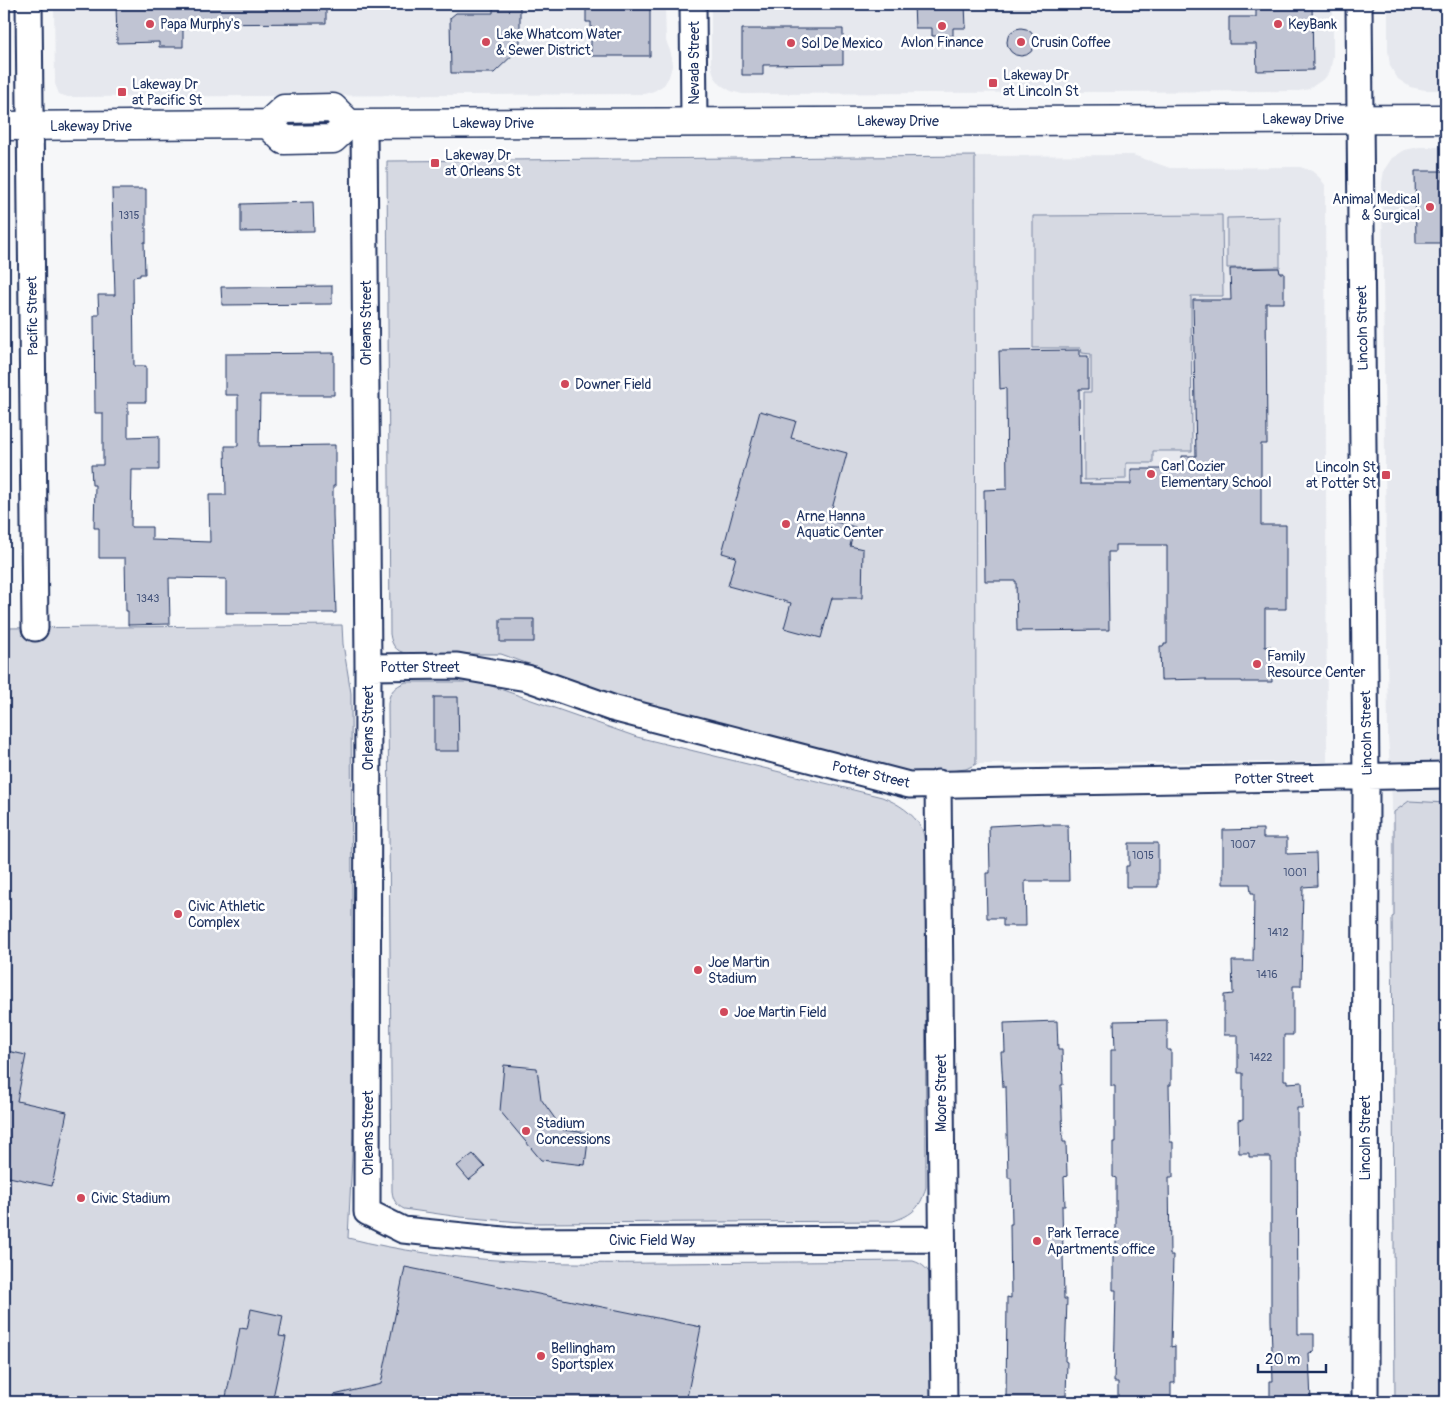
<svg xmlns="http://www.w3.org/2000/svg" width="1450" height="1406" font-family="Pangolin,sans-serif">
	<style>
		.built { fill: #e6e8ee }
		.green { fill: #d6d9e2; stroke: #7884a0 }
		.building { fill: #c0c4d3; stroke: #1b2f5e }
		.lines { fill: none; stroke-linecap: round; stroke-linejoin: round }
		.minor-casing { stroke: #1b2f5e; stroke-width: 29 }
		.major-casing { stroke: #1b2f5e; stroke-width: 31 }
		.minor { stroke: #fff; stroke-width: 25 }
		.major { stroke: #fff; stroke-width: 28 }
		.poi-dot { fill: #d1495b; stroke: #fff; stroke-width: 2 }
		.labels { text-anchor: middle; stroke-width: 5; stroke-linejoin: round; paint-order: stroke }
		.number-label { font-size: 11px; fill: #44547b }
		.poi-label { font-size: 14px; fill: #1b2f5e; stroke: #fff; text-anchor: start }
		.street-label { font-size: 14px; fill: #1b2f5e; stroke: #fff }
	</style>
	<rect width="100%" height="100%" fill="#f6f7f9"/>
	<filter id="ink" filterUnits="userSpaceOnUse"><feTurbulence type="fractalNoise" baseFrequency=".02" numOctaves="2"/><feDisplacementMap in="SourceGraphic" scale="10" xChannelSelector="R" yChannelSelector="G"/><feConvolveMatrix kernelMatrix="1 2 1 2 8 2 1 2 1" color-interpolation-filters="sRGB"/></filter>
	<g filter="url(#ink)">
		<!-- built -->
		<path class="built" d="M54,4H665L666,41L671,53L672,66L669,77L664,85L654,91L644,94L68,97L59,94L55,84Z
			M711,4H1333V56L1330,71L1325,78L1309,89L1299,91L742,94L731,91L721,85L714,76L711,64Z
			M1388,4H1446V90H1425L1410,87L1398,79L1390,66L1388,50Z
			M1419,147H1446V1402H1395L1392,801L1388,737L1382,183L1384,170L1392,158L1405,150Z
			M1133,155L1170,168L1300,167L1312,171L1320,178L1325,185L1327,762L976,764L975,156Z"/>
		<!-- green -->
		<path class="green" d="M975,156L976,764L966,769L917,775L629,700L501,654H412C398,653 392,648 390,634L387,161Z
			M1222,215L1223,296H1191L1192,451H1153V463H1126V479L1084,480V392H1091V354L1082,353L1081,348H1033V216Z
			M1280,217V267L1227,268V218Z
			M342,625L343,644L351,693L353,1136L348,1238C451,1264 558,1264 664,1263C747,1262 830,1262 913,1261C923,1264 928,1269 932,1278V1402H4V628Z
			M406,682H480L637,737L882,797C897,803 914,813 922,829C924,834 924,840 925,845L926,1187C921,1207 913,1215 893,1221L533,1223L460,1217L404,1209C396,1205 393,1200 392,1191L388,704C389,692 395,686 406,682Z
			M1409,801L1446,803V1402H1395L1392,917L1394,916V812Z"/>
		<!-- building -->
		<path class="building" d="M116,4H326V23L183,24V47H159V42L117,43Z
			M493,4H520V48L494,73H451L450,18L456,13H493Z
			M586,4H650V56H591V22H586Z
			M914,4H965L966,28H953V36H932V28H915Z
			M1256,4H1312L1313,70L1257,71L1256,44H1229V17H1256Z
			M1007 42a14 14 0 1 1 28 0a14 14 0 1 1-28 0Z
			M742,29H843V64L763,65V75H742Z
			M1415,171H1444V243H1416Z
			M112,189H146V242H144L145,274H140V276L133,277L134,366H146V402H128V437L159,436V470H132L131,527H152V540L210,542L209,495H226L225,446H238V395H225V354L334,353V395H260L259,446L335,445V486H333V514L336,613H226V579L169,578L170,624L128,625V611H126L125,558H99V528H94L95,485H92L91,465H103V413H95L94,315H99L98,295H115Z
			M313,202L314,231L241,232V204Z
			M1279,268L1280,273H1284V303H1266L1267,444H1261V525H1286V609H1265V647L1271,646L1272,682H1242V681H1206V679L1161,680L1160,646H1164V644H1167V545H1115V552H1108L1109,630L1017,631L1016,581H985L984,490L1007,489L1006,388L1000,389L999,351L1080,350V356H1088V389H1079L1080,484H1131V469H1182V456H1196L1193,300H1231L1230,269Z
			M332,286V304L222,305L221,287Z
			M760,411L796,421L791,438L847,453L829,520L855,527L850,546L863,549L862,598H832L821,638L784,628L791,603L728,586L736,557L722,553Z
			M500,619H534V642H500Z
			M434,697H458L459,751H434Z
			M1044,823V825H1068L1069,881H1025L1026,926H1003V918H987L986,873H990L989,826Z
			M1263,829V838H1287V854L1316,853L1317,886L1303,887L1301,986H1293V1035H1284V1080H1287V1083L1302,1082L1303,1108H1297L1298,1334H1314V1352L1309,1353L1311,1402H1270V1381H1273L1271,1320V1157H1249V1153H1239L1238,1120L1243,1119V1073H1238V1035H1224V995L1233,994L1232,961H1253L1254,893H1251L1250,884H1223V830Z
			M1129,843H1158V887H1126V866H1129Z
			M1167,1020V1050H1171V1085H1169L1170,1142H1173V1177H1169L1170,1255H1173L1171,1347L1175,1346V1383H1171V1402H1118V1382H1114L1116,1290H1113V1255H1116V1178L1113,1177V1142H1115V1086H1111V1050H1115L1114,1021Z
			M1057,1021L1058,1050H1062L1063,1085H1061L1063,1142H1066L1067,1176L1064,1177L1065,1206H1062L1064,1299H1067L1065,1361L1067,1362L1066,1396H1063V1402H1006L1007,1297L1011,1298L1010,1224H1012L1011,1178H1008L1006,1087H1003L1001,1052H1005L1004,1023Z
			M7,1051L26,1055L17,1101L67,1112L52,1186L4,1176V1068Z
			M504,1065L537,1068L541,1099L563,1130L589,1133L585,1165L541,1160L500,1111Z
			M473,1154L485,1167L469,1180L457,1166Z
			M405,1267L701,1327L686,1402H335L334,1395L381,1384Z
			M251,1309L283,1316L279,1336L286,1337L272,1402H225L240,1328L247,1329Z"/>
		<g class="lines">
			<!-- minor casing -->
			<g class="minor-casing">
				<path id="minor" d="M29,4L35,628
					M693,4L694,122
					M1359,4L1366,780L1365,1402
					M364,124L368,667L367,1212L403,1230L513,1241L942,1239
					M368,667L457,666L527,678L612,708L909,785L1446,775
					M938,783L944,1402"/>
			</g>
			<!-- major casing -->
			<g class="major-casing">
				<path id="major" d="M268,124L284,140L333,139L349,124L1446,119
					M4,126L268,124L284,109L333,108L349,124"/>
			</g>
			<!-- minor -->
			<use href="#minor" class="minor"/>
			<!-- major -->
			<use href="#major" class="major"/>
		</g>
	</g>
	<!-- markers -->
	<g class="poi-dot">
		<circle cx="150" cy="24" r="5"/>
		<circle cx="1278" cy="24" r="5"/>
		<circle cx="942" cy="26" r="5"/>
		<circle cx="486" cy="42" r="5"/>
		<circle cx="1021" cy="42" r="5"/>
		<circle cx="791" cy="43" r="5"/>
		<rect x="988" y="78" width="10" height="10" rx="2.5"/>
		<rect x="117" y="87" width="10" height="10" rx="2.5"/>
		<rect x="430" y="158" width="10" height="10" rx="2.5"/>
		<circle cx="1430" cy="207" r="5"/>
		<circle cx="565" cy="384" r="5"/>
		<circle cx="1151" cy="474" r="5"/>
		<rect x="1381" y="470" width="10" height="10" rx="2.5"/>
		<circle cx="786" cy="524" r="5"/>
		<circle cx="1257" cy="664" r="5"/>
		<circle cx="178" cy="914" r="5"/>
		<circle cx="698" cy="970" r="5"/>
		<circle cx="724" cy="1012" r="5"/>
		<circle cx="526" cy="1131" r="5"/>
		<circle cx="81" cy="1198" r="5"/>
		<circle cx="1037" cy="1241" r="5"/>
		<circle cx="541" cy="1356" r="5"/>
	</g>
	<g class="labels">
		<!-- number labels -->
		<g class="number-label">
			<text x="129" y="219">1315</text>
			<text x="148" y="602">1343</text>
			<text x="1243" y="848">1007</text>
			<text x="1143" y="859">1015</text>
			<text x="1295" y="876">1001</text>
			<text x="1278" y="936">1412</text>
			<text x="1267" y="978">1416</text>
			<text x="1261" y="1061">1422</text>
		</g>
		<!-- poi labels -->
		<g class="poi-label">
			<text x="160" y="29">Papa Murphy's</text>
			<text x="1288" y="29">KeyBank</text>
			<text x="496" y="39">Lake Whatcom Water<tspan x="496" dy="16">&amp; Sewer District</tspan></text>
			<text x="942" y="47" text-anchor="middle">Avlon Finance</text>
			<text x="1031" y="47">Crusin Coffee</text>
			<text x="801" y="48">Sol De Mexico</text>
			<text x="1003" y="80">Lakeway Dr<tspan x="1003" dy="16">at Lincoln St</tspan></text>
			<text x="132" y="89">Lakeway Dr<tspan x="132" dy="16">at Pacific St</tspan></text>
			<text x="445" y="160">Lakeway Dr<tspan x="445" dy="16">at Orleans St</tspan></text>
			<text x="1420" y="204" text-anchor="end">Animal Medical<tspan x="1420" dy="16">&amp; Surgical</tspan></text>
			<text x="575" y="389">Downer Field</text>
			<text x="1161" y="471">Carl Cozier<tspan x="1161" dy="16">Elementary School</tspan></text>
			<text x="1376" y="472" text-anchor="end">Lincoln St<tspan x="1376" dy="16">at Potter St</tspan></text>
			<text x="796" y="521">Arne Hanna<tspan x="796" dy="16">Aquatic Center</tspan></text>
			<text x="1267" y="661">Family<tspan x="1267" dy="16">Resource Center</tspan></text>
			<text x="188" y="911">Civic Athletic<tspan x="188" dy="16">Complex</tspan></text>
			<text x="708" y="967">Joe Martin<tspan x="708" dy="16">Stadium</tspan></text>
			<text x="734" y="1017">Joe Martin Field</text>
			<text x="536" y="1128">Stadium<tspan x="536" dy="16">Concessions</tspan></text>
			<text x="91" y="1203">Civic Stadium</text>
			<text x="1047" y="1238">Park Terrace<tspan x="1047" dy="16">Apartments office</tspan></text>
			<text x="551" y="1353">Bellingham<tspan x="551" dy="16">Sportsplex</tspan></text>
		</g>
		<!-- street labels -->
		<g class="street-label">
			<text transform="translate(694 63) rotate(-90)" y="5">Nevada Street</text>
			<text x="1303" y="124">Lakeway Drive</text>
			<text x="898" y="126">Lakeway Drive</text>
			<text x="493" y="128">Lakeway Drive</text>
			<text x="91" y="131">Lakeway Drive</text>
			<text transform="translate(32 316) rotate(-91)" y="5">Pacific Street</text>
			<text transform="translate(366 323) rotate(-90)" y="5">Orleans Street</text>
			<text transform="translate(1362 328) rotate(-91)" y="5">Lincoln Street</text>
			<text x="420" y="672">Potter Street</text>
			<text transform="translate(368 728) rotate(-90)" y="5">Orleans Street</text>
			<text transform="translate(1366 733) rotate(-91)" y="5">Lincoln Street</text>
			<text transform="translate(871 774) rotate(13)" y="5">Potter Street</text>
			<text transform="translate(1274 778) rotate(-1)" y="5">Potter Street</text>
			<text transform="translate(941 1093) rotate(-90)" y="5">Moore Street</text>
			<text transform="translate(368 1133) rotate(-90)" y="5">Orleans Street</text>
			<text transform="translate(1365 1138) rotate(-90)" y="5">Lincoln Street</text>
			<text x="652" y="1245">Civic Field Way</text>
		</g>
	</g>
	<!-- margin -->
	<rect width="1450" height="1406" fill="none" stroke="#fff" stroke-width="20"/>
	<rect x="10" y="10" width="1430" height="1386" fill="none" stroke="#1b2f5e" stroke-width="2" filter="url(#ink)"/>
	<!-- scale -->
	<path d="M1258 1364v8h68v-8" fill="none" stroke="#1b2f5e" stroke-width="2.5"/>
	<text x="1265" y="1364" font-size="15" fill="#1b2f5e" stroke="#ffffff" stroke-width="4" paint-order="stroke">20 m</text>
</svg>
